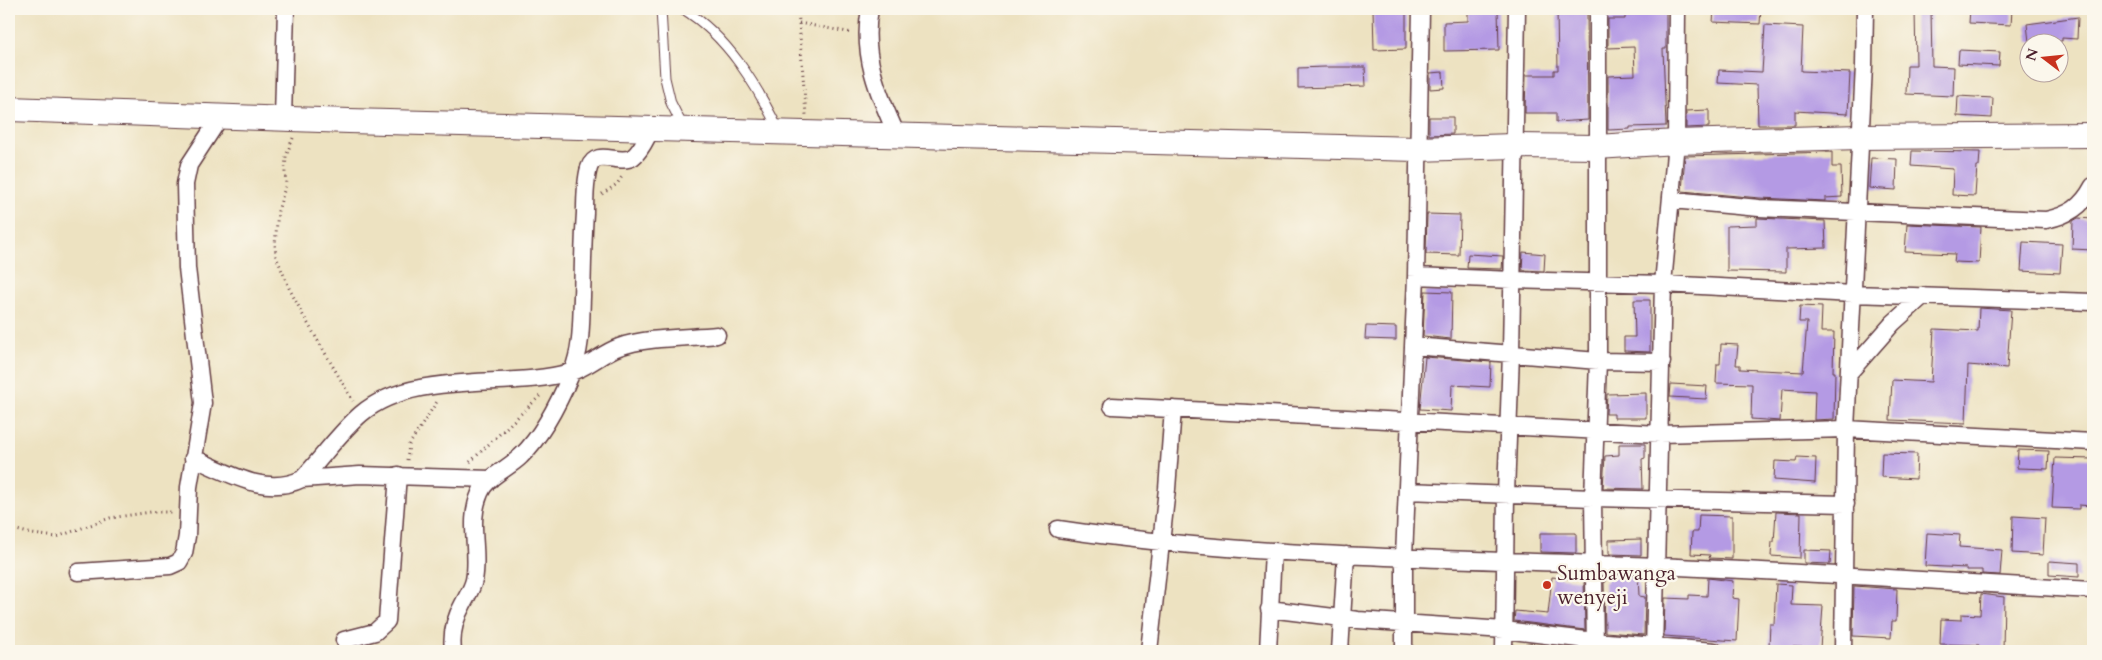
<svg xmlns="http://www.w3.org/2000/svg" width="2102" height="660" font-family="Cardo,serif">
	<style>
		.building { fill: #b49ae4 }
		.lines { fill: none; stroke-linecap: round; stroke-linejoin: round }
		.lane-casing { stroke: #623c42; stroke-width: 11 }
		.street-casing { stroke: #623c42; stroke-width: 19 }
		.secondary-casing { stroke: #623c42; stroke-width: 26 }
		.path { stroke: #623c42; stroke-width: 3; stroke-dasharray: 1 4; stroke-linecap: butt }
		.lane { stroke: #fff; stroke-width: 9 }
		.street { stroke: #fff; stroke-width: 16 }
		.secondary { stroke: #fff; stroke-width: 24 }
		.poi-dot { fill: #c8321e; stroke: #fbf7ec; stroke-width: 2 }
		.labels { text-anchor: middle; stroke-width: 4.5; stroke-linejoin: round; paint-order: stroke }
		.poi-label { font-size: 21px; fill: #4a1f2b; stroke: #fbf7ec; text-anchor: start }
	</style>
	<rect width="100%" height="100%" fill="#fbf7ec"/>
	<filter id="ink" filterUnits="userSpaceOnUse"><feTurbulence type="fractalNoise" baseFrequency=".02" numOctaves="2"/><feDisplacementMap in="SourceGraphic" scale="10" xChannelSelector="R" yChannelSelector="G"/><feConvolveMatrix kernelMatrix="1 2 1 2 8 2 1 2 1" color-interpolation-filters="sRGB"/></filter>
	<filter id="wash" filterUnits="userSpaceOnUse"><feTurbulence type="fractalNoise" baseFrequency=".0096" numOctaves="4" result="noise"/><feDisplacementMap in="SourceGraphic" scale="20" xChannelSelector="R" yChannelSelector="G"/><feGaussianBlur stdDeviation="1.12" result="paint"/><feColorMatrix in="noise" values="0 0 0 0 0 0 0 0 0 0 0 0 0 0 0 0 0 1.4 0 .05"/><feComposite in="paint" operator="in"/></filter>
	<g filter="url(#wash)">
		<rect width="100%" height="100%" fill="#ede2c1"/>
		<g id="blocks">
			<!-- building -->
			<path class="building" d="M1373,9H1406V49L1374,50Z
				M1468,9H1498L1499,50L1444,51V22L1468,21Z
				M1557,9H1587L1588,120L1556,122V113H1525L1526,75H1554V70H1558Z
				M1625,9H1666V49H1663L1666,126L1630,127V129L1608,130V76L1635,75L1634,47L1608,48V19H1625Z
				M1714,9H1761L1760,24L1713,22Z
				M1970,9H2012L2011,25L1969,23Z
				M1915,10H1931L1932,66L1954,67L1953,96L1906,94L1907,65H1916Z
				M2078,17L2077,39L2062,38V41L2029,42L2027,24Z
				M1765,25L1803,27L1801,71L1850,73L1848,114L1795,111V125H1758L1757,85L1718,83L1719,70L1762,72Z
				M1959,50L2000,52L1999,66L1958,64Z
				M1325,67H1365L1366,86L1298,88V68Z
				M1443,72L1444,88L1430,89V73Z
				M1958,96L1993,98L1992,118L1957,116Z
				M1709,110V127L1686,128V111Z
				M1429,117H1453V134L1429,135Z
				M1912,151L1980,152L1979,166H1977L1975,196L1952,195L1953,169L1911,166Z
				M1832,152V167H1841L1842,197L1825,198V201L1760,198L1682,191L1685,156Z
				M1871,158L1897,159L1896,190L1869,188Z
				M1427,214L1460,215L1459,255L1426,254Z
				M1757,218L1825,221L1826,248L1786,249V272L1727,271V226L1757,225Z
				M2078,218L2093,219V250L2072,249L2073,221Z
				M1907,224L1981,227L1979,263L1954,262L1955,254L1905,252Z
				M2023,242L2062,244L2060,273L2021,271Z
				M1523,252L1545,254L1544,271L1522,270Z
				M1468,254L1503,256L1502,269L1467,268Z
				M1425,291L1452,292L1451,339L1423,336Z
				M1634,300H1650V352L1624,351V337H1635Z
				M1800,306L1822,307L1821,332H1834L1833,372H1835L1834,419L1814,420L1815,391L1782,389L1780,421L1751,419L1752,384L1716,383L1717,364H1720L1721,344L1738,345L1736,365H1740V369L1803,372L1807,322H1799Z
				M1979,308L2011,310L2007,368L1968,365L1966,423L1890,420L1892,380L1931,382L1934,329L1978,331Z
				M1366,326L1396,327V340L1365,339Z
				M1425,357L1491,362L1490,387L1452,385L1451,411L1420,409Z
				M1671,384L1707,386L1706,399L1670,397Z
				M1646,393V418H1614V414H1606L1607,394Z
				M1619,444H1645V458L1642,459L1643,489L1603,488L1605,456L1619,455Z
				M2018,450L2049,451L2048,469L2017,468Z
				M1882,453L1917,454L1916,479L1881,477Z
				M1797,457L1816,458L1815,483L1774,480L1775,461L1796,462Z
				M2055,458L2093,459V506L2079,505V509L2052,508Z
				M1776,512L1801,513L1800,558L1771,556L1772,542H1774Z
				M1699,515L1732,516V559L1709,558L1710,555L1691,554L1692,532H1698Z
				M2013,516L2045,518L2043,555L2012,553Z
				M1540,533H1576V553L1540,552Z
				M1927,533L1960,535L1959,547L2002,550L2000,575L1982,574V570H1967V568L1925,566Z
				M1641,539V555L1609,554V540Z
				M1804,550L1831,551L1830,564L1804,563Z
				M2049,561L2079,563V577L2049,575Z
				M1610,574L1638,575L1639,596L1645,597L1644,635L1605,632L1604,582H1606V578H1610Z
				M1552,577L1584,580L1585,630L1514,621L1515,611L1548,614Z
				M1708,578L1733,581L1732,598L1739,599L1737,641L1664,636L1665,598L1689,599V595L1707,596Z
				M1776,584L1792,585L1791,605L1823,606L1820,648L1769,646L1770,624H1774Z
				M1854,586L1897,589L1896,621H1892L1891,638L1853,636Z
				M1981,594L2004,597L2003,651H1978L1979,645L1940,644L1941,619L1961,620V614L1980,615Z"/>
		</g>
	</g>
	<g filter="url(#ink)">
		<use href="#blocks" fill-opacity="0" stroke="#623c42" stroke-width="1"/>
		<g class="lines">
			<!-- lane casing -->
			<g class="lane-casing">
				<path id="lane" d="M661,9L665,78L671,103L683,127
					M683,9C727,36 756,84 778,129"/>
			</g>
			<!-- street casing -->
			<g class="street-casing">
				<path id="street" d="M870,9C861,54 878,94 897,135
					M1865,9L1864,66L1846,429L2093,442
					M283,118L286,9
					M1672,200L1759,208L2046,220C2069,215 2082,207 2093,186
					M1416,276L1513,280L1663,284L1853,294L2093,302
					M1413,346L1598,361L1662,362
					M1849,373L1893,323L1923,296
					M1112,406L1660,434L1846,429L1843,651
					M193,458C227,472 265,497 302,479C322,458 339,433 361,414C414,369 508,390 571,372C589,367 602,353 619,347C646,337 687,338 717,335
					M302,479L360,475L491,479
					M1407,491L1593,498L1846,504
					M1058,529C1256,559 1457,558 1656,566C1802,572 1948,582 2093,590
					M78,572L170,566L179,562L184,553L187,536L189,487L203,403L187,268L185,184L189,165L221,116
					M1269,609L1358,620L1504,630L1595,641L1714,651
					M344,640L375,632L387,621L398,475
					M453,651C451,635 455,618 463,604C467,596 472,589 474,580C480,551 467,523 480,493C487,476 508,469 521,456C542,436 561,398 572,372C582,348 581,322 582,297C583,269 583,241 585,213C585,199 585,182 589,168C596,147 619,166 633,157C642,150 646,138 652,128
					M1149,651L1167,489L1173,409
					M1268,651L1273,551
					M1340,651L1346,555
					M1404,651V557L1416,276L1421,9
					M1504,651L1506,494L1511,353L1517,9
					M1595,651L1593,498L1598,361V9
					M1654,651L1663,284L1676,142L1677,9"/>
			</g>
			<!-- secondary casing -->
			<g class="secondary-casing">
				<path id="secondary" d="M9,109L349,121L1417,149L1514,146L1597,147L1676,142L1860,137L2093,135"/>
			</g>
			<!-- path -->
			<path class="path" d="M798,9L806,115
				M799,23L853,33
				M293,138L286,156L285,172L286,184L278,211L275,245L276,256L289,288L303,315L353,401
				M602,194L617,184L623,175
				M407,460L409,445L438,400
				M470,462L542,394
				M9,528L32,534L57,537L110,518L151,512H172"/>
			<!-- lane -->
			<use href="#lane" class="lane"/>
			<!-- street -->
			<use href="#street" class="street"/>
			<!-- secondary -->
			<use href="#secondary" class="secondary"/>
		</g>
	</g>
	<!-- markers -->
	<circle class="poi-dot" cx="1547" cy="585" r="5"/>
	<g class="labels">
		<!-- poi labels -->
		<g class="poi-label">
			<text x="1557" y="580">Sumbawanga<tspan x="1557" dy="24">wenyeji</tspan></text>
		</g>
	</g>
	<!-- margin -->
	<rect width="2102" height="660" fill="none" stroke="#fbf7ec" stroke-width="30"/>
	<!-- north arrow -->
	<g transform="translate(2044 58) rotate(286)"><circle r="24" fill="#fbf7ec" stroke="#b4a19f"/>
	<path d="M0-4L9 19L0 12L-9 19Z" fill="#c8321e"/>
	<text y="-8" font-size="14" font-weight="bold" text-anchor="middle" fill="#4a1f2b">N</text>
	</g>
</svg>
